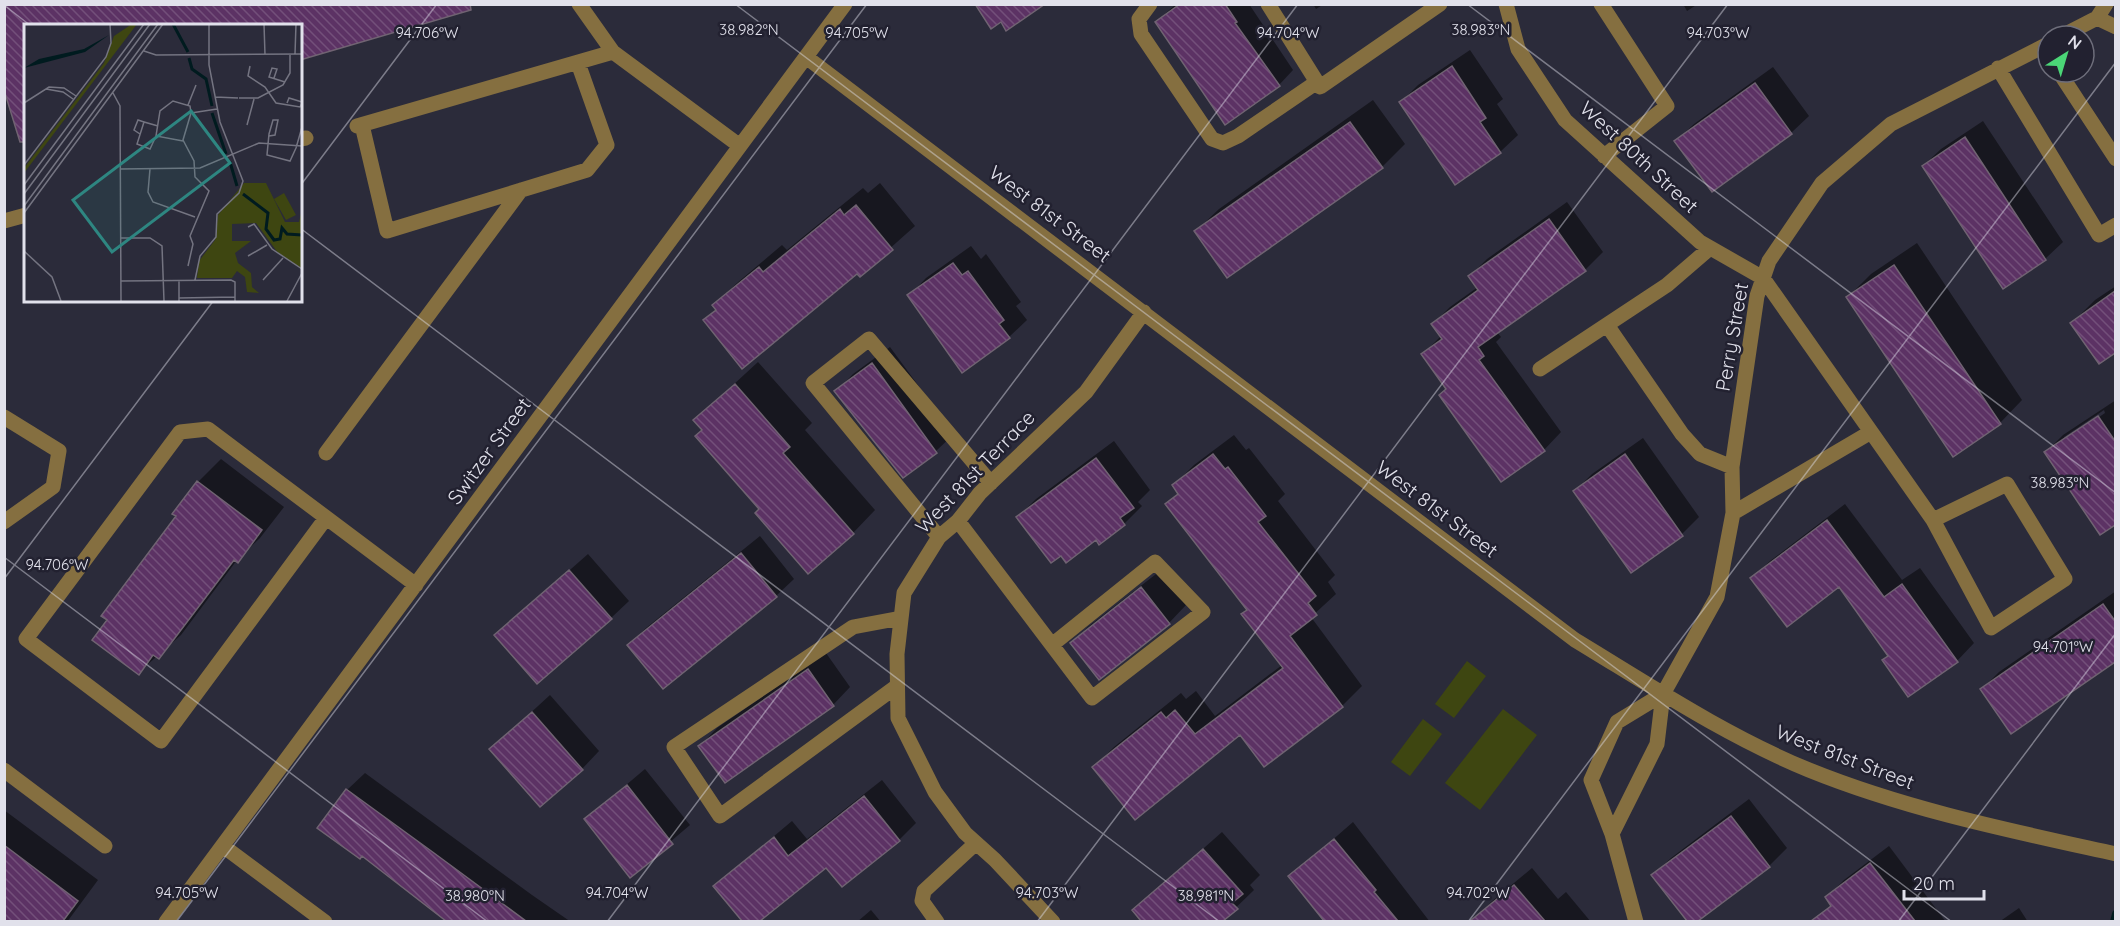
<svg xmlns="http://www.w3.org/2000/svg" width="2120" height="926" font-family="Quicksand,sans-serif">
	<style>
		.green { fill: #3e4611 }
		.shadow { fill: #0007; fill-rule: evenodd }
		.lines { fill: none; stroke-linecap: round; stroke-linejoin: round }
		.stream { stroke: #001b1f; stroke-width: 8 }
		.building { fill: url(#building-back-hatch); stroke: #706372; stroke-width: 1.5 }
		.minor { stroke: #856f40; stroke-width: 15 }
		.ticks { fill: none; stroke: #e1e1eb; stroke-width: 1.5; stroke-opacity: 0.45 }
		.labels { text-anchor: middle; stroke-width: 5; stroke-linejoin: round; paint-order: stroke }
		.street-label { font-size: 20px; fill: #e1e1eb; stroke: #222130 }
		.inset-river { fill: none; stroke: #001b1f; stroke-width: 3 }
		.inset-road { fill: none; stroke: #747481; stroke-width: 1.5 }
		.view { fill: #2e8681; fill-opacity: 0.15; stroke: #2e8681; stroke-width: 3 }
		.inset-edge { fill: none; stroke: #e1e1eb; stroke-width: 3 }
		.ticks-label { font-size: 15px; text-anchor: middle; fill: #e1e1eb; stroke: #222130; stroke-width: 5; stroke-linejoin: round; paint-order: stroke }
	</style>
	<defs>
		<pattern id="building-back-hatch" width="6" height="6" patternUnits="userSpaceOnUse" patternTransform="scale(1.5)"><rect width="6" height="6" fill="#5c3264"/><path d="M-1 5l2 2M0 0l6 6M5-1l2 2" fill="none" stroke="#734f7a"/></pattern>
	</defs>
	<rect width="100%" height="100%" fill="#2b2b3a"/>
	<!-- green -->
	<path class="green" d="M1467,661L1486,676L1454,718L1435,704Z
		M1503,709L1537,735L1480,810L1445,783Z
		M1423,719L1442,734L1410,776L1391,762Z"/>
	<!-- shadow -->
	<path class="shadow" d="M1176,4H1249L1293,70L1279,85L1156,22Z
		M1313,4H1324L1316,9Z
		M1683,4H1698L1687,11Z
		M1470,50L1503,99L1497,104L1518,135L1500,152L1401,102L1418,85Z
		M1773,67L1809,116L1791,133L1676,141L1694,124Z
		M1373,100L1405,144L1382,167L1196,231L1219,209Z
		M1983,121L2063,242L2045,259L2003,287L1923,166L1941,149Z
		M880,183L915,226L860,275L858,272L705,320L717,308L714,305L737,283L782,245L787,250L863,188L868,193Z
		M1567,202L1603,252L1585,270L1497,332L1501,337L1496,342L1561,432L1544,450L1447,388L1423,354L1441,336L1433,324L1450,307L1478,287L1470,276L1487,259Z
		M1917,243L2022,400L2000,423L1848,297L1871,274Z
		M971,246L981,259L986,254L1021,302L1016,306L1027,320L1009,337L909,296L926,278Z
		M2116,286V351L2100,362L2072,323L2095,300Z
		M890,347L954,434L936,451L904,476L836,392L853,374Z
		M758,362L812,423L805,430L875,510L853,533L761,509L695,420Z
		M2116,400V523L2100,533L2046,452L2063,435ZM2104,410L2105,413L2064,441V437Z
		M1234,435L1246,450L1249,448L1285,494L1278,501L1335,575L1328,582L1336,594L1311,617L1362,686L1342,706L1264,765L1240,733L1094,767L1114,747L1181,693L1186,699L1196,691L1215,716L1282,665L1248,609L1167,504L1179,492L1174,485L1194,465Z
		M1643,438L1699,517L1682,534L1575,491L1592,474Z
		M1114,441L1150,490L1138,502L1142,506L1124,524L1061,554L1018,517L1036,499Z
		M221,459L284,507L260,538L237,560L181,635L138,673L178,516L174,514L198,482Z
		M1845,504L1902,580L1920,568L1974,643L1957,661L1884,660L1889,655L1839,585L1752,578L1770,561Z
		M760,536L794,579L776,596L629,645L646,628Z
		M588,554L629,601L611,618L496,635Z
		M1160,571L1186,605L1169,623L1072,643L1089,626Z
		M2116,591V660L2012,732L1982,689L1999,672Z
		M826,653L850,687L833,705L700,746L717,728Z
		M550,695L599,751L582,769L491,749Z
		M645,769L690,825L630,876L586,819Z
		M365,773L532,895L571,922H449L363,854L347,790Z
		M882,780L916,823L899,840L827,866L757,922H744L715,886L792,821L807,839Z
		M1749,799L1787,848L1769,866L1696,922H1689L1653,875L1671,858Z
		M4,810L98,880L67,922H4Z
		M1353,822L1430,922H1326L1290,877Z
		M1222,832L1260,875L1250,885L1254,890L1221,922H1143L1134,910Z
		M1889,846L1946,922H1830L1824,913L1832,905L1827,897L1844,880Z
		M1532,868L1558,899L1566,892L1591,922H1475L1491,902Z
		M2019,908L2028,922H1999Z
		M871,910L881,922H857Z"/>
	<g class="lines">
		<!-- stream -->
		<path class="stream" d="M2114,922L2116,914"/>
	</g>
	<!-- building -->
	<path class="building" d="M4,4H470L471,10L300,60V26H26V142H20L4,90Z
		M975,4H1045L1006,31L1001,22L991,29Z
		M1180,4H1225L1237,22L1235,23L1280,86L1225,125L1155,22Z
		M1452,66L1486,118L1480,122L1501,153L1455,185L1399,102Z
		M1755,83L1792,134L1712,192L1674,141Z
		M1350,122L1383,168L1227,278L1194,231Z
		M1965,137L2046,260L2003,289L1922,166Z
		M856,205L893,250L860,277L857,274L742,369L703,320L716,310L712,305L759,267L763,272L840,209L844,215Z
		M1549,219L1586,271L1478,347L1484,356L1479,360L1545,451L1501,482L1439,395L1446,389L1421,354L1442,339L1431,324L1478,290L1468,276Z
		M953,263L962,275L968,271L1004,320L999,324L1010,338L962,373L907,295Z
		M1894,265L2001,424L1953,457L1846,297Z
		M2115,291V353L2099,364L2070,323Z
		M872,363L937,453L903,478L834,391Z
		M735,384L790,447L783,453L854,534L808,574L755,513L759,509L695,436L702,430L693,420Z
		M2098,416L2115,441V525L2100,535L2044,452Z
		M1213,454L1225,469L1228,467L1266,516L1258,522L1316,596L1308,603L1317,615L1290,636L1343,707L1264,767L1240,735L1135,820L1092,767L1161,712L1166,718L1175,710L1195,734L1283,668L1241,614L1247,610L1165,504L1178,494L1172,485Z
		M1625,454L1683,536L1631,573L1573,491Z
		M1096,458L1134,508L1120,518L1125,525L1099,545L1096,540L1066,563L1061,556L1051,563L1016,517Z
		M197,481L262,530L238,563L234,560L159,659L153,655L139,675L92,640L107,620L101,616L176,516L172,514Z
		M1827,520L1884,597L1902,584L1958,662L1908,697L1882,660L1888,656L1839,587L1787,627L1750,578Z
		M741,553L777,597L663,689L627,645Z
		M569,570L612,619L537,684L494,635Z
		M1141,587L1170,624L1099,680L1070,643Z
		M2103,604L2115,621V662L2011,734L1980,689Z
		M808,669L834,706L725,783L698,746Z
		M532,712L583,770L540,807L489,749Z
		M627,785L673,844L630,878L584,819Z
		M346,789L434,853L526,921H446L362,856L360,859L317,828Z
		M864,796L900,841L842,887L826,868L760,921H742L713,886L774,837L788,856Z
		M1731,816L1770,867L1698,921H1687L1651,875Z
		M1334,839L1376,890L1374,892L1398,921H1324L1288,876Z
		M4,845L78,901L63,921H4Z
		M1203,849L1243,894L1232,903L1238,909L1223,921H1141L1132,910Z
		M1870,863L1915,921H1811L1831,906L1825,897Z
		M1514,885L1545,921H1470Z"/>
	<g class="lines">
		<!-- minor -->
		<path class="minor" d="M579,4L613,52L740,146
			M1150,4L1139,19L1141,34L1212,139L1223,143L1238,136L1317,82
			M1268,4L1320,87L1440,4
			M1506,4L1518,49L1565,120L1700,242L1763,278L1933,520L2007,484L2065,579L1991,628L1933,520
			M1601,4L1667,106L1604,156
			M2097,18L2116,27
			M2062,36L2097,18L2106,4
			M806,57L1575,640C1651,686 1726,736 1809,770C1908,810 2012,831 2116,854
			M1998,68L2099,235L2116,225
			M2059,72L2116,159
			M362,125L387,231L587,170L607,145L578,63
			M357,126L613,52
			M300,139L306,138
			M4,221L26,215
			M1607,325L1682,434L1700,454L1732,467
			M1540,369L1667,285L1710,248
			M4,417L59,451L53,487L4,522
			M326,453L521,190
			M1733,513L1871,432
			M326,518L161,741L26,639L180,432L208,429L416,585
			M958,521L1092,698L1203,612L1155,562L1053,644
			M939,537L813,383L869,339L991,483
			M897,686L720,816L674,747L853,627L901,618
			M4,770L105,846
			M1612,834L1657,744L1663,694L1717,597L1733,513L1732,467L1757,296L1769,261L1822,183L1891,124L2048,44
			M223,846L325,922
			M166,922L845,4
			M937,922L922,901L924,891L976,843
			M1053,922L995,860L965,833L935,792L898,718L897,654L904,593L939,537L958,521L980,493L1086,392L1144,312
			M1636,922L1612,834L1591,780L1617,722L1663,694"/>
	</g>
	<!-- ticks -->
	<path class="ticks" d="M735,4L1952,922M1467,4L2116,493M4,5L31,26M4,7L7,4M300,186L437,4M300,228L1220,922M4,557L488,922M4,579L214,300M176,922L867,4M607,922L1298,4M1037,922L1728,4M1468,922L2116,62M1898,922L2116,633"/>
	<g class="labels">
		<!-- street labels -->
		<g class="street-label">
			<text transform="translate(1639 157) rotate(43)" y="7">West 80th Street</text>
			<text transform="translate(1050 214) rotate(37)" y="7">West 81st Street</text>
			<text transform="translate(1732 337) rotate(-80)" y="7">Perry Street</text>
			<text transform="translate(489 451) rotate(-54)" y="7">Switzer Street</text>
			<text transform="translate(975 472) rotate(-46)" y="7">West 81st Terrace</text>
			<text transform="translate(1437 509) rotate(37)" y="7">West 81st Street</text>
			<text transform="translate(1845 757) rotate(21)" y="7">West 81st Street</text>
		</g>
	</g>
	<!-- overview -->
	<g transform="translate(24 24)">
		<rect width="278" height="278" fill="#2b2b3a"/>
		<path d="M108,0H113L0,149V144L80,39L90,12ZM260,169L272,191L262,196L250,175Z" fill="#3e4611"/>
		<path d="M220,159H242L261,198H275L277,190V244L254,229L232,199L208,200V217H227L211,229L214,239L227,249L228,263L235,269L223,268L221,253L213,247L208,254H173L175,237L191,216L194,191Z" fill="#3e4611"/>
		<path d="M85,11L61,28L0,44L15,35L60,25Z" fill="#001b1f"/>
		<path class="inset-river" d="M149,0L164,28M165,34L168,45L182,55L188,82M188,89L202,130M206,138L213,162M219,170L244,189L242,205L250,216L256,215L258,204L263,210L278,211"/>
		<path class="inset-road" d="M240,0L241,31M120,27L132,31L278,30M271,30L272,0M226,42L224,52L241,63L252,79L276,83L278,79M250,54L253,45L248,44L245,53L261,58M22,65L39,68L49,75M89,69L96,82L97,277M191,73L214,74M215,74H234L259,61L266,49V30M0,79L25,63L40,64L52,72M263,79L265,74L278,78M164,81L172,61M167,89L193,85M223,101L230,75M116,110L110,106L114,96L120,98M132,112L126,125L113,120L120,98L134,102M245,112L251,111L254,96H249L245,110L243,131L266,137L272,124M159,117L132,112L136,87L149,77L166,82L167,89M272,124L278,103M0,141L82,33L87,19L86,0M96,145L176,144L235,119L278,122M126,145L124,168L129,178L171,193M0,161L120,0M0,170L126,0M0,182L134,0M0,189L139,0M224,203L230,200L248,225L278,245M97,214H126L138,222L140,277M0,227L28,253L37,277M224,232L243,221M164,242L169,220L166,212L185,167L171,153L170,137L159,116L167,89M155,256V277M171,256L176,232L192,213L193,190L215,169L219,157L196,98L185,41V0M239,256L259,234M97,257L207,256L211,258V277M155,274L211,273M263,277L278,249"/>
		<path class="view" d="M167,87L206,139L88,228L49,176Z"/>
		<rect width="278" height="278" class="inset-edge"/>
	</g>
	<g class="ticks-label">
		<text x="749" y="35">38.982°N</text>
		<text x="1481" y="35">38.983°N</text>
		<text x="427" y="38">94.706°W</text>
		<text x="857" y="38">94.705°W</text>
		<text x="1288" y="38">94.704°W</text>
		<text x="1718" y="38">94.703°W</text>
		<text x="2060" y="488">38.983°N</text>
		<text x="57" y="570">94.706°W</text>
		<text x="2063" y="652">94.701°W</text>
		<text x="187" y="898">94.705°W</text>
		<text x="617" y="898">94.704°W</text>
		<text x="1047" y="898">94.703°W</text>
		<text x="1478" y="898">94.702°W</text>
		<text x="475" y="901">38.980°N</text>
		<text x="1206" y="901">38.981°N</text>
	</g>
	<!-- border -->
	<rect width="2120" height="926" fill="none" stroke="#e1e1eb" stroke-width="12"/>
	<!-- north arrow -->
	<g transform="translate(2066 54) rotate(37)"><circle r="28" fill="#222130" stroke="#6e6e7b" stroke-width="1.5"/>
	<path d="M0-4.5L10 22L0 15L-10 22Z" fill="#4bd677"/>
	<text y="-9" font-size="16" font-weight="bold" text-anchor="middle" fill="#e1e1eb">N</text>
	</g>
	<!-- scale -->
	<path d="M1904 890v9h80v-9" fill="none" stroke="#e1e1eb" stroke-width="3"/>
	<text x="1913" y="890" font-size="18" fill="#e1e1eb" stroke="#222130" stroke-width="4.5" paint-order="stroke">20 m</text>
</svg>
